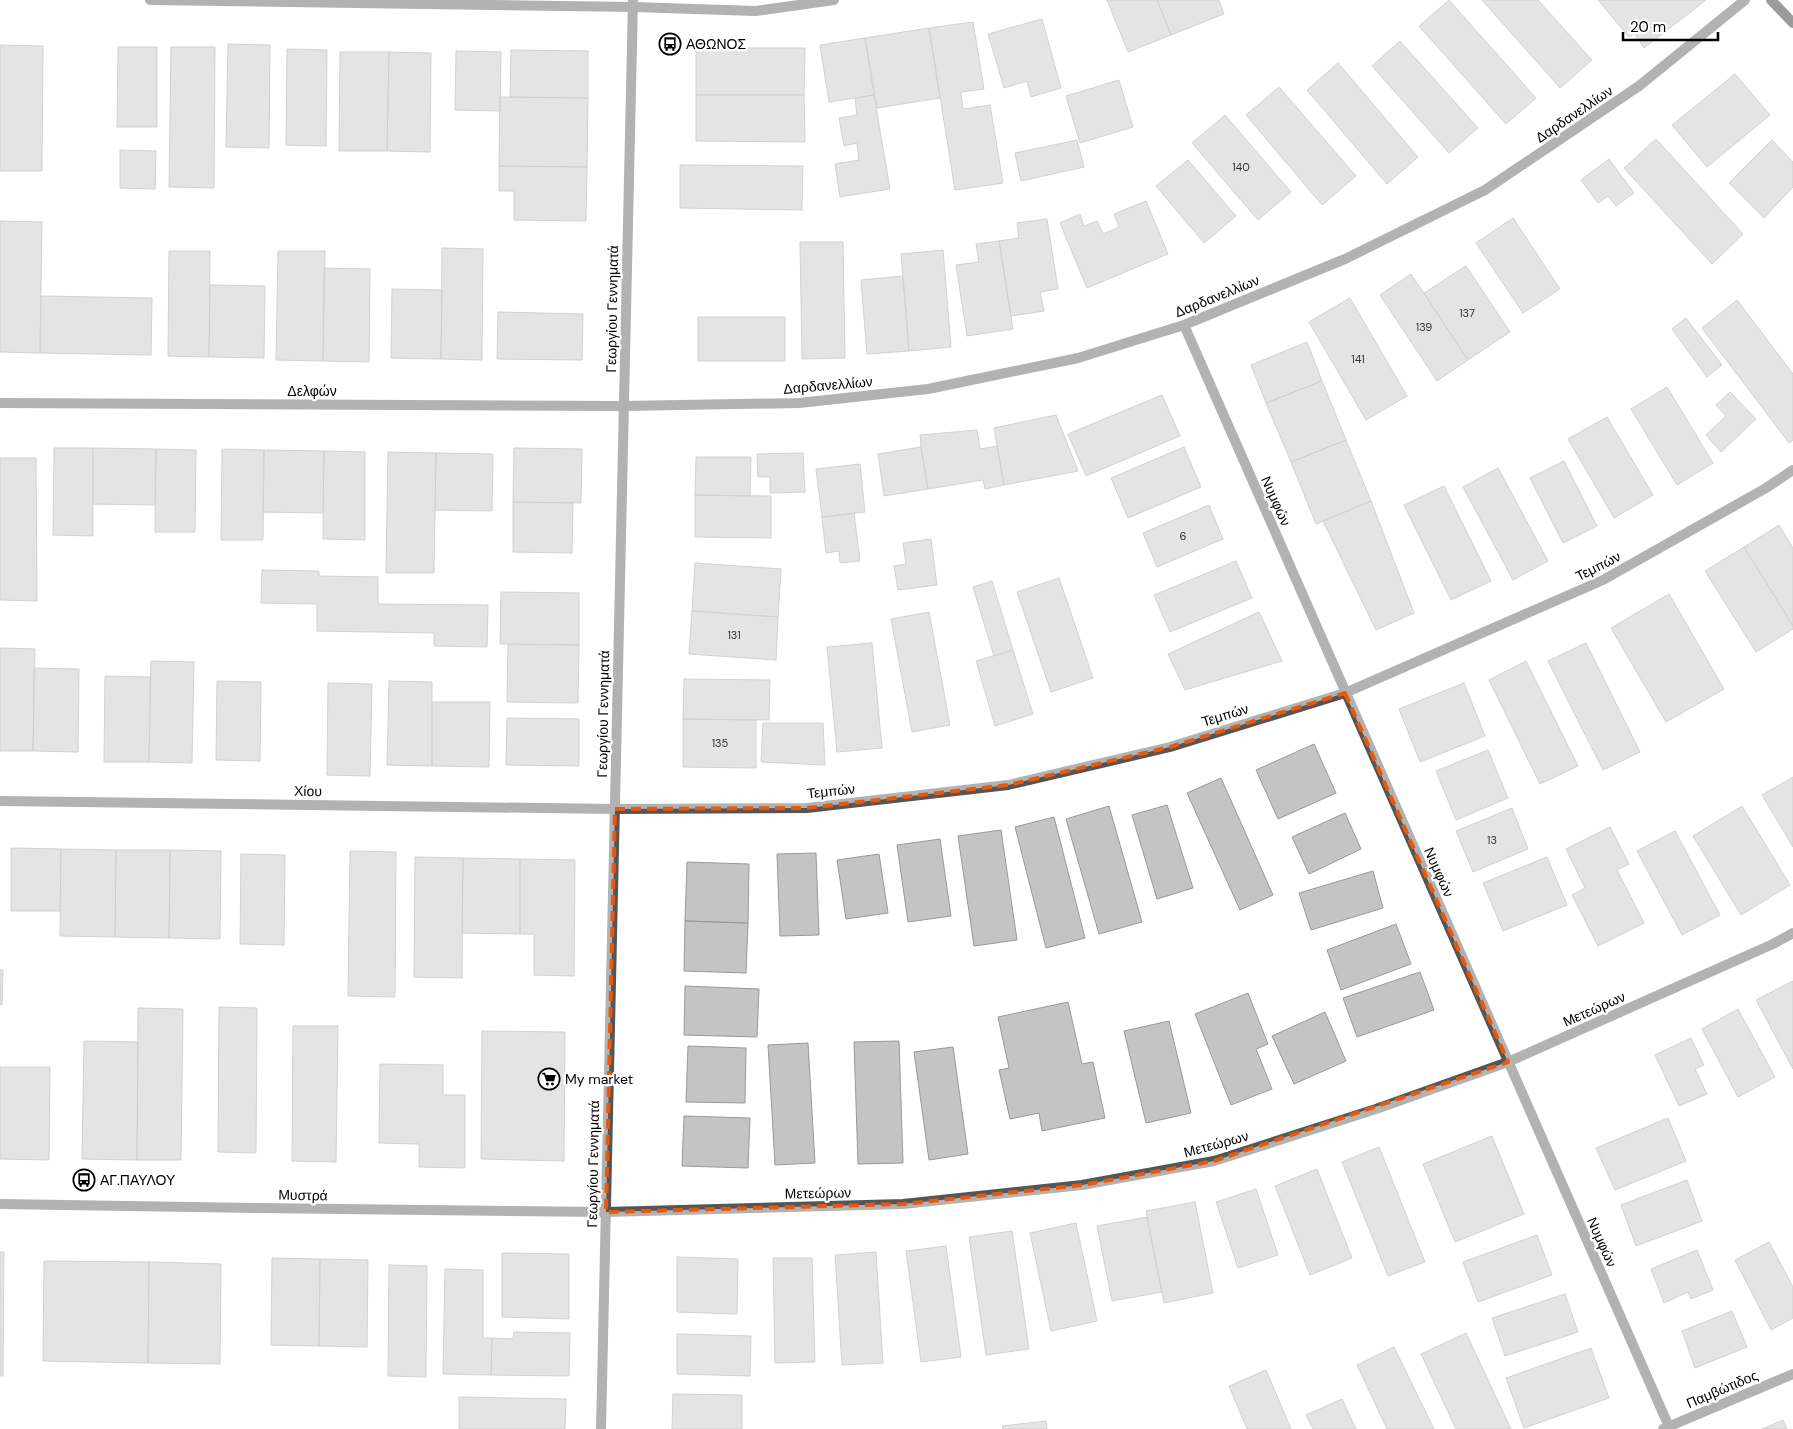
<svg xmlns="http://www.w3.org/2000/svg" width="1793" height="1429" font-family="'DM Sans',sans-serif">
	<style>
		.building { fill: #c4c4c4; stroke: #999 }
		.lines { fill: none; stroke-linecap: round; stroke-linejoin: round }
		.minor { stroke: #555; stroke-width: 10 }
		.tertiary { stroke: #555; stroke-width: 10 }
		.secondary { stroke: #222; stroke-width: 10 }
		.marked { fill: none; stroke: #e8590c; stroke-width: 4; stroke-dasharray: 10 6; stroke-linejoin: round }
		.labels { text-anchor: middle; stroke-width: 4.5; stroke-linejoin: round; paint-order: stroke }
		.number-label { font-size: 11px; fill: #313131 }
		.poi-label { font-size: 14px; fill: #000; stroke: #fff; text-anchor: start }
		.street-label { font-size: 14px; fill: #000; stroke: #fff }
	</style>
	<rect width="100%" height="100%" fill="#fff"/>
	<!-- building -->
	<path class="building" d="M1107,0H1157L1171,35L1128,52Z
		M1157,0H1219L1224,14L1171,35Z
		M1449,0L1536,98L1506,124L1419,26Z
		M1482,0H1538L1592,60L1560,88Z
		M1598,0H1706L1644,48L1634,33L1629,37Z
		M1042,19L1061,88L1031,97L1027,81L1004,88L988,34Z
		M973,22L984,89L961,92L963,109L990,105L1003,183L955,190L929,28Z
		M929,28L940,98L877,108L865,38Z
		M865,38L874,95L829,102L820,45Z
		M1400,41L1478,128L1449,153L1372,66Z
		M228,44L270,45L269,148L226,147Z
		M0,45L43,46L42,171H0Z
		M118,47H157V127H117Z
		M171,47H215L214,188L169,187Z
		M696,48H805L804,95H696Z
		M287,49L327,50L326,146L286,145Z
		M511,50L588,51V98L510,97Z
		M456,51L501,52L500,111L455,110Z
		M340,52H389L387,151H339Z
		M389,52L431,53L430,152L387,151Z
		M1338,63L1418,157L1387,184L1307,90Z
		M1735,74L1770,115L1707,167L1672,125Z
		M1119,80L1133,127L1080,143L1066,96Z
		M1279,87L1356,176L1322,205L1246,115Z
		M696,95H804L805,142L696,141Z
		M874,95L890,189L840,197L835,164L859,160L857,143L844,146L839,118L857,115L855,98Z
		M500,97L588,98L587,167L499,166Z
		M1225,115L1291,192L1258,220L1192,143Z
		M1656,139L1743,234L1712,264L1624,168Z
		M1077,140L1084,167L1021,181L1015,153Z
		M1772,140L1793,162V187L1764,218L1729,183Z
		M120,150L156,151L155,189L120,188Z
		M1609,159L1634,193L1616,206L1608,196L1598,203L1581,180Z
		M1188,160L1236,216L1204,243L1156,186Z
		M680,165L803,166L802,210L680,208Z
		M499,166L587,167L586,221L514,220V191H499Z
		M1146,201L1168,254L1087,288L1060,223L1080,214L1084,226L1097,221L1103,234L1119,227L1114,214Z
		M1513,218L1560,289L1523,313L1476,243Z
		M1047,219L1058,289L1040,292L1044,311L1011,316L999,241L1019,238L1017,223Z
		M0,221L42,222L40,353L0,352Z
		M999,241L1013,329L967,336L956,265L979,262L976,244Z
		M800,242H843L845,358L802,359Z
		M442,248L483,249L482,360L441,359Z
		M943,250L951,347L909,351L901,254Z
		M169,251H210L209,357L168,356Z
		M278,251H325L323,361L276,360Z
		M1466,266L1510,332L1468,360L1424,293Z
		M324,268L370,269L369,362L323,361Z
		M1411,274L1468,360L1437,381L1380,295Z
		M903,276L909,351L867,354L861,280Z
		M210,285L265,286L264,358L209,357Z
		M392,289L442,290L441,359L391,358Z
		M41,296L152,298L151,355L40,353Z
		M1350,298L1407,396L1366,420L1309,322Z
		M1737,300L1793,374V440L1789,443L1702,328Z
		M498,312L583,314L582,360L497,359Z
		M698,317H785V361H698Z
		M1686,318L1722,365L1707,377L1672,329Z
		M1307,342L1322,381L1266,403L1251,365Z
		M1322,381L1346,440L1291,462L1266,403Z
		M1667,387L1713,463L1677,485L1631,409Z
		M1730,392L1756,419L1721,452L1706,435L1726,416L1716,405Z
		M1162,395L1180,436L1086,476L1068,434Z
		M1056,415L1078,471L1004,485L994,428Z
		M1607,417L1653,495L1614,518L1568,439Z
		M977,430L980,449L997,446L1004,485L985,489L983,480L928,489L921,447L920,435Z
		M1346,440L1371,501L1316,524L1291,462Z
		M921,447L928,489L884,496L878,454Z
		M1184,447L1201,487L1128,518L1111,478Z
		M54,448H93V536L53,535Z
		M93,448L156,449L155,505L93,504Z
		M514,448L582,449L581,503L513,502Z
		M156,449L196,450L195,532H155Z
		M222,449L264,450L263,540H221Z
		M264,450L324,451L323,513L263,512Z
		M324,451L365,452V540L323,539Z
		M388,452L436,453L434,573H386Z
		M436,453L493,454L492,511L435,510Z
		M803,453L805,492L770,493V477H758L757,454Z
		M696,457H751L750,496L695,495Z
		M0,458H36L37,601L0,600Z
		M1564,461L1597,526L1563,543L1530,478Z
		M860,464L865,512L822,517L816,469Z
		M1498,468L1548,561L1513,580L1463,487Z
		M1444,486L1491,581L1451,600L1404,505Z
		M695,495L771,496V538L695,537Z
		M1371,501L1414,613L1376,630L1323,521Z
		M513,502L573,503L572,553L513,552Z
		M1209,505L1223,539L1157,567L1143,533Z
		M854,513L860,561L840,563L839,551L826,553L822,517Z
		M1779,525L1793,548V626L1744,547Z
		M931,539L937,585L898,590L894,566L906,564L903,543Z
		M1744,547L1793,626V629L1756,652L1705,571Z
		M1236,561L1252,598L1170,632L1154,595Z
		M695,563L781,569L778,617L692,611Z
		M262,570L319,571V576L378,577V604L488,605L487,647L434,646V633L317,631V604L261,603Z
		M1059,578L1093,678L1051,692L1017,592Z
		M992,581L1013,650L994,656L973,587Z
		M501,592L579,593V645L500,644Z
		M1669,594L1724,689L1666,722L1611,628Z
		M692,611L778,617L776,660L689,654Z
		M929,612L950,725L912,732L891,619Z
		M1259,612L1282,661L1185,690L1168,654Z
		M872,643L882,748L837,752L827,647Z
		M1586,643L1640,752L1603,770L1548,661Z
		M508,644L579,645L578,703L507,702Z
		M0,648L35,649L33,751H0Z
		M1013,650L1033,714L995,726L976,661Z
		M151,661L194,662L192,763L149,762Z
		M1526,661L1578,766L1540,784L1489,680Z
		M34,668L79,669L78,752L33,751Z
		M105,676L150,677L149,762H104Z
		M684,679L770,680L769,720L683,719Z
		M217,681L261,682L260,761L216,760Z
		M389,681L432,682V766L387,765Z
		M328,683L372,684L370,776L327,775Z
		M1464,683L1485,736L1420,762L1399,709Z
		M432,702H490L489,767L432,766Z
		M507,718L579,719V766L506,765Z
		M683,719L756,720V768L683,767Z
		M763,723H823L825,765L761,762Z
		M1314,744L1336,793L1278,819L1256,770Z
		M1488,750L1508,798L1456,820L1436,771Z
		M1793,777V847L1762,795Z
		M1221,778L1273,895L1240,910L1187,793Z
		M1167,805L1193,888L1157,899L1132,815Z
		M1109,806L1142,922L1099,934L1066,819Z
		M1742,806L1790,885L1741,915L1693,836Z
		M1512,808L1528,849L1473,872L1456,831Z
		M1345,813L1361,849L1309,874L1292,837Z
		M1054,817L1085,938L1046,948L1015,827Z
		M1610,827L1629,864L1617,870L1644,923L1598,946L1572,895L1585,888L1566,849Z
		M1001,830L1017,940L974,946L958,836Z
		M1675,831L1720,915L1682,935L1637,851Z
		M940,839L951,916L908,922L897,845Z
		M11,848L61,849L60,911H11Z
		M61,849L116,850L115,937L60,936Z
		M116,850H170L169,938L115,937Z
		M170,850L221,851L220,939L169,938Z
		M350,851L396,852L395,997L348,996Z
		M816,853L819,935L780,936L777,854Z
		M241,854L285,855L284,945L240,944Z
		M879,854L888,913L846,919L837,860Z
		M415,857L463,858L462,978L414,977Z
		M1547,857L1567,905L1503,931L1483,883Z
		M463,858L520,859V934L462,933Z
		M520,859L575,860L574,976L534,975V934H520Z
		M687,862L749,864L748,923L685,921Z
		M1373,871L1383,908L1311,930L1299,893Z
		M685,921L748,923L746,973L684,971Z
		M1396,924L1411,964L1341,990L1327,950Z
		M0,970H3L2,1005L0,1004Z
		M1420,972L1434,1010L1357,1037L1343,998Z
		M1793,981V1069L1756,1000Z
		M685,986L759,989L757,1037L684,1035Z
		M1248,993L1268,1044L1256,1049L1272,1089L1231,1105L1195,1014Z
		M1068,1002L1082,1064L1093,1062L1105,1118L1042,1131L1039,1113L1010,1119L999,1070L1009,1068L998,1017Z
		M219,1007L257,1008L256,1153L218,1152Z
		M138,1008L183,1009L181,1160H137Z
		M1738,1009L1775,1077L1738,1097L1702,1029Z
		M1325,1012L1346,1061L1294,1084L1272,1036Z
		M1169,1021L1191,1113L1146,1123L1124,1031Z
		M293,1026H338L336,1162L292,1161Z
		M482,1031L565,1032L564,1161L481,1159Z
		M1691,1038L1704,1065L1695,1069L1707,1094L1679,1106L1655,1055Z
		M84,1041L138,1042L137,1160L82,1159Z
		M899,1041L903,1163L858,1164L854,1042Z
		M808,1043L815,1163L775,1165L768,1045Z
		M688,1046L746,1048L745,1103L686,1102Z
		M953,1047L968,1154L929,1160L914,1052Z
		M380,1064L443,1065V1095H465V1168L419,1167V1144L379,1143Z
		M0,1067H50L49,1160L0,1159Z
		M684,1116L750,1118L748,1168L682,1166Z
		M1668,1118L1686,1161L1615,1190L1596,1148Z
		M1492,1136L1524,1214L1455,1242L1423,1164Z
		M1379,1147L1425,1262L1388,1276L1342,1162Z
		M1317,1169L1352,1258L1310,1275L1275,1186Z
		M1687,1180L1702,1221L1636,1246L1621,1205Z
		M1256,1189L1278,1255L1238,1268L1216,1202Z
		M1195,1202L1213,1293L1164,1303L1146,1211Z
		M1147,1217L1162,1292L1112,1301L1097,1226Z
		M1076,1223L1097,1321L1051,1331L1030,1233Z
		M1012,1231L1029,1349L986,1355L969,1237Z
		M1537,1235L1552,1275L1478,1302L1463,1262Z
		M1769,1242L1793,1287V1318L1771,1330L1735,1260Z
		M946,1246L961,1357L921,1362L906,1251Z
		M1697,1250L1713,1290L1691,1299L1688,1292L1664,1303L1651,1269Z
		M0,1252H4L3,1376H0Z
		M876,1252L883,1363L842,1365L835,1255Z
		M502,1253L569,1254V1319L502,1317Z
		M677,1257L738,1259L737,1314L677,1312Z
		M272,1258L320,1259L319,1346L271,1345Z
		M773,1258H812L815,1362L775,1363Z
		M320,1259L368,1260L367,1347L319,1346Z
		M44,1261L149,1262L148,1363L43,1361Z
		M149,1262L221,1264L220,1364L148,1363Z
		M389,1265L427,1266L426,1377L388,1376Z
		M445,1269L483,1270V1338H492L491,1375L443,1374Z
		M1565,1294L1578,1332L1505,1356L1492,1318Z
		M1732,1311L1747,1347L1695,1368L1682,1331Z
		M514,1332L570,1333L569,1376L491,1375L492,1338L513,1339Z
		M1466,1333L1511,1429H1456L1421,1354Z
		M677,1334L751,1336L750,1376L677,1374Z
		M1394,1347L1434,1429H1387L1357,1365Z
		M1591,1348L1609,1398L1524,1428L1506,1378Z
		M1266,1370L1291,1429H1247L1229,1386Z
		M673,1394L742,1395V1429H672Z
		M459,1397L566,1399L565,1429H459Z
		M1342,1399L1356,1429H1313L1306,1415Z
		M1783,1420L1787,1429H1762Z
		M1046,1421L1047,1429H1003L1002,1426Z"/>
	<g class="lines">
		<!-- minor -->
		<path class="minor" d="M150,0L633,7L756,11L834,0
			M1184,325L1670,1429
			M0,403L624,406L799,403L928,389L1078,358L1184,325L1345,259L1485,190L1639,86L1745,0
			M0,801L615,809L807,808L1008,785L1170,747L1345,693L1603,580L1766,488L1793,470
			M0,1204L257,1208L606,1212L903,1204L1082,1185L1214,1161L1376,1109L1508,1062L1773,944L1793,933
			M1663,1429L1793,1374"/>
		<!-- tertiary -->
		<path class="tertiary" d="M601,1429L633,0"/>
		<!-- secondary -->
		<path class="secondary" d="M1771,0L1793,23"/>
	</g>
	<!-- marked area -->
	<path d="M0 0H1793V1429H0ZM1345,693L1508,1062L1214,1161L1082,1185L903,1204L606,1212L615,809L807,808L1008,785L1170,747Z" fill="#fff" fill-opacity=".55" fill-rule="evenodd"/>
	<path class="marked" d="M1345,693L1508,1062L1214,1161L1082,1185L903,1204L606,1212L615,809L807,808L1008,785L1170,747Z"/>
	<!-- icons -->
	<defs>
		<g id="bus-ring" transform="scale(1.125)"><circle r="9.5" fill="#fff" stroke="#000" stroke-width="1.5"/><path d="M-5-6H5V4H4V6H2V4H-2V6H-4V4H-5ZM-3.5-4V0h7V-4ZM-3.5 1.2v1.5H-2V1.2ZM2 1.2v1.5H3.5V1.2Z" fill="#000"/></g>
		<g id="supermarket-ring" transform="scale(1.125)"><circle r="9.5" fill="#fff" stroke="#000" stroke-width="1.5"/><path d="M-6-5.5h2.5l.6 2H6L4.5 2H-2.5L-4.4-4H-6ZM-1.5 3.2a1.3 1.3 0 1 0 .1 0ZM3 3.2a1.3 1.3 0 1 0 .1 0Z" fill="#000"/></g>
	</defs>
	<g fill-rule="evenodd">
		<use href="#bus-ring" x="670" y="44"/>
		<use href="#supermarket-ring" x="549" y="1079"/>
		<use href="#bus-ring" x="84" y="1180"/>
	</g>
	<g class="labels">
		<!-- number labels -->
		<g class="number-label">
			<text x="1241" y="171">140</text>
			<text x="1467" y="317">137</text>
			<text x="1424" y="331">139</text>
			<text x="1358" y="363">141</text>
			<text x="1183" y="540">6</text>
			<text x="734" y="639">131</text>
			<text x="720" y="747">135</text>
			<text x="1492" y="844">13</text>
		</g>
		<!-- poi labels -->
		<g class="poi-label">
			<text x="686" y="49">ΑΘΩΝΟΣ</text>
			<text x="565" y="1084">My market</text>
			<text x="100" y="1185">ΑΓ.ΠΑΥΛΟΥ</text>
		</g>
		<!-- street labels -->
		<g class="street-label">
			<text transform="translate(1574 114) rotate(-34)" y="5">Δαρδανελλίων</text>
			<text transform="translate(1217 296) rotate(-22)" y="5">Δαρδανελλίων</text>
			<text transform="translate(612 309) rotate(-89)" y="5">Γεωργίου Γεννηματά</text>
			<text transform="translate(828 385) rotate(-5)" y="5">Δαρδανελλίων</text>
			<text x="312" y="396">Δελφών</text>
			<text transform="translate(1276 501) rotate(66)" y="5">Νυμφών</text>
			<text transform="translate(1598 566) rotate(-27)" y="5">Τεμπών</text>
			<text transform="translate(603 714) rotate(-89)" y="5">Γεωργίου Γεννηματά</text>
			<text transform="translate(1225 715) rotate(-17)" y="5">Τεμπών</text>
			<text transform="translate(308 791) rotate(1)" y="5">Χίου</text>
			<text transform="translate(831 791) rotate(-6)" y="5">Τεμπών</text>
			<text transform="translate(1439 872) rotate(66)" y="5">Νυμφών</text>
			<text transform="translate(1594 1009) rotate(-24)" y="5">Μετεώρων</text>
			<text transform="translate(1216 1144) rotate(-15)" y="5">Μετεώρων</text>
			<text transform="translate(593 1164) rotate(-89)" y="5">Γεωργίου Γεννηματά</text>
			<text transform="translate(818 1193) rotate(-1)" y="5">Μετεώρων</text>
			<text transform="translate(303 1195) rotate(1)" y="5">Μυστρά</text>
			<text transform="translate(1602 1242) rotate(66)" y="5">Νυμφών</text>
			<text transform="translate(1722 1389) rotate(-23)" y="5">Παμβώτιδος</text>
		</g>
	</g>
	<!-- scale -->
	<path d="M1623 32v8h95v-8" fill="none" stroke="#000000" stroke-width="2.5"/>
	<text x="1630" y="32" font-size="15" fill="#000000" stroke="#ffffff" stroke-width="4" paint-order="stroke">20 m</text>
</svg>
